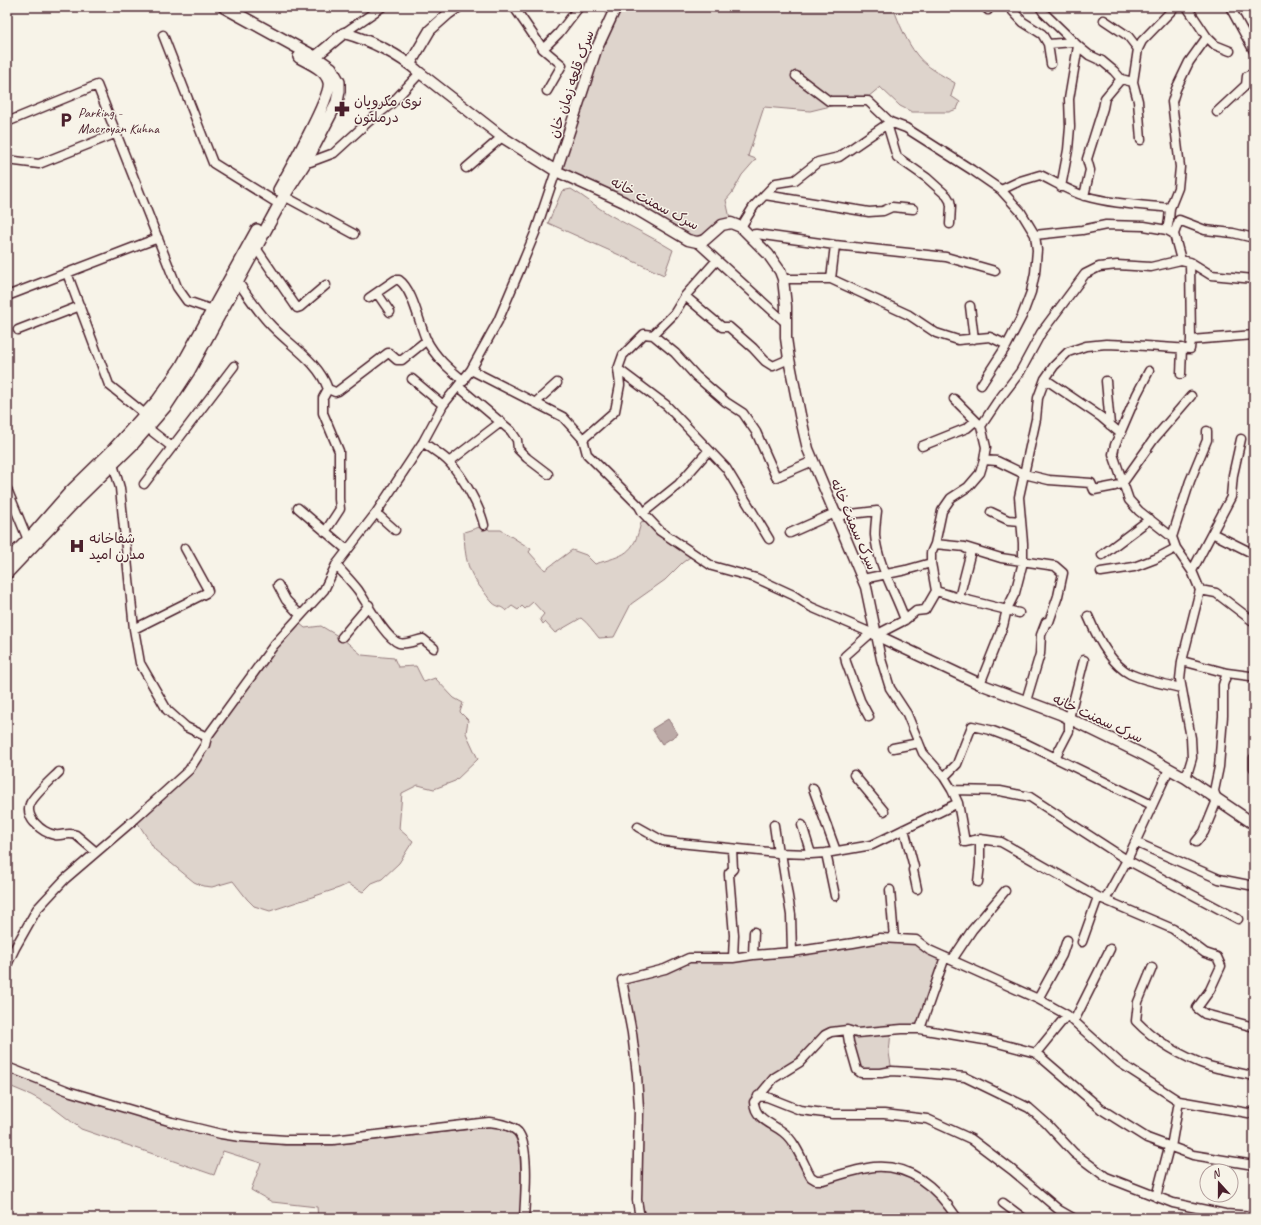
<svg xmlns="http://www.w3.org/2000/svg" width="1261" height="1225" font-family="Caveat,'Playpen Sans Arabic',sans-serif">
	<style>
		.green { fill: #ded4cc; stroke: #947a7c }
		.water { fill: #bcaaa7; stroke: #8e7275 }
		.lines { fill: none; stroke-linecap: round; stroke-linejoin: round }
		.minor-casing { stroke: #4a1f2b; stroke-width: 11 }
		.tertiary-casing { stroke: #4a1f2b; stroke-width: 13 }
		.secondary-casing { stroke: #4a1f2b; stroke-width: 14 }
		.minor { stroke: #f7f3e8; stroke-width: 8 }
		.tertiary { stroke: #f7f3e8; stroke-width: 10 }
		.secondary { stroke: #f7f3e8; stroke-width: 11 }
		.labels { text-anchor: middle; stroke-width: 3; stroke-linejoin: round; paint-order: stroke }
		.street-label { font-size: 14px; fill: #4a1f2b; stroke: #f7f3e8 }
		.poi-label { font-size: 14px; fill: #4a1f2b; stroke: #f7f3e8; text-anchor: start }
	</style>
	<rect width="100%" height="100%" fill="#f7f3e8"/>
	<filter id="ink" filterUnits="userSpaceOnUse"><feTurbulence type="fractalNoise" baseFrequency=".025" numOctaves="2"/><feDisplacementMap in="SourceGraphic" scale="8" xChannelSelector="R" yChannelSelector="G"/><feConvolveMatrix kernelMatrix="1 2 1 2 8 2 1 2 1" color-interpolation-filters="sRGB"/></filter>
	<g filter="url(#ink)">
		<!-- green -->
		<path class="green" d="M616,7H893C899,23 906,41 917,55C926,67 942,75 955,83L951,96L960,102L957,109L949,112H912L900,106L880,87L868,97L810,111L764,107L748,156L756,159L742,175L732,193L726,200L731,223L697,242L556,171Z
			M571,189C585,197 596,207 610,215C631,227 652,237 673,250L664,275L548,223L562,191Z
			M649,519L694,554L682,563L665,580L631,604L614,637L599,638C593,631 588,623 581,618L555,633L545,622L543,624L540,619L544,614L533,602L525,609L522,606L518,610L512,606L506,611C502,606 497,607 493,603C490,600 487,596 485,593C467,572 465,559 464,532L483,526L484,528L487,527L489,530H501L531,549L529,552L545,570L572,550L586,555L595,564C624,555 634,555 641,522Z
			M299,623L305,628L321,626L343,639L362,655L394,658L398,667L416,666L424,682L435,678L454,698L463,703L460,712L468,720L466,733L478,759L455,781L434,789L418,785L402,793L399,829L413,841L399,863L382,879L372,883L363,892L348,884L339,888L270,911L254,906L247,899L233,881L212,887L203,886L194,882L155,850L138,823L191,773L202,758L209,742L274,652Z
			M916,940L945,957L920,1029L891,1031L889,1053L892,1071L861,1073L847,1030L837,1031L774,1079L754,1106L783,1133L816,1180L874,1167L914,1175L957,1218H640L639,1127L622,980L683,960L853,943Z
			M7,1071L69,1096L202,1134L240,1141L286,1145H333L489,1127L501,1128L514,1135C527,1159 521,1192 520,1218H318L317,1207L272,1202L251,1190L261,1163L223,1151L214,1175L81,1129L51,1106L31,1095L7,1085Z"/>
		<!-- water -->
		<path class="water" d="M668,719L678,734L662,744L652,729Z"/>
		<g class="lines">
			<!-- minor casing -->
			<g class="minor-casing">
				<path id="minor" d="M514,7L543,49L562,65L547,91
					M985,7L988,10
					M1009,7L1023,22L1042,34L1048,44
					M1040,7L1044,13L1078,46L1089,55L1102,61L1114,71L1121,79L1133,82
					M1187,7L1207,37L1215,45L1230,51
					M1230,7L1254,51
					M1104,20L1128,36L1138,49
					M344,33L382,7
					M163,35L213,163L274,201
					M543,49L559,33L579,7
					M1051,64L1048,44L1074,42
					M796,76L829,101H868L890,122L906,128L972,170L1001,190L1021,212L1035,235L1037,250L1035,273L1031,292L1022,316L1007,345L981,385
					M1217,112L1246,85L1247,76L1254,73
					M7,122L97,85L177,287L187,301L213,310
					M887,124L897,157L927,178L947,196L950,201L951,206L950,224
					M1141,140L1138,101L1133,82L1138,49L1142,41L1175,7
					M308,158L310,162L334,153L368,122L391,104L420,73
					M7,160L39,164L117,133
					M466,168L502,137
					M1061,187L1068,150L1070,127L1069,99L1078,46
					M1001,190L1020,181L1040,175C1055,182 1068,191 1085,196C1112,204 1142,205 1170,208
					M765,195L869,212L883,211L892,207L913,209
					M284,196L354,234
					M1084,196L1090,170L1087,159L1103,108L1105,98L1121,79
					M741,227L754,206L776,183L795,180L818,162L839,157L890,122
					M1167,230L1169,220L1170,208L1178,188L1180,167L1172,102L1176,89L1189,62L1207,37
					M749,235L756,234L835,245L946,257L995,271
					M1035,235L1082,230L1106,225L1144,226L1167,230L1174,234
					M697,242L786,323
					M835,245L831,279L909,315L936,333L958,340L990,337L1007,345
					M256,248L297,308L300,307L326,285
					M1181,260L1174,234L1179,220L1205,230L1233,233L1254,238
					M1190,262L1191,340
					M67,273L109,385L145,414
					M783,279H831
					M234,280L238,282C247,295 257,310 268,322C287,344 318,360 328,389L323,398V413L339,451V499L340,509L325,532
					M377,293L390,312
					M7,296L158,238
					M685,296L722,327H729L753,348L765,361L773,366L789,359
					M369,298L395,280H399C413,290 419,323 426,339C435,357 449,369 464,381
					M970,306L974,339
					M18,330L80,306
					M653,335L675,353L696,376L726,402L743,413L756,432L776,477L813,461
					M618,369L666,405L726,468L769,539
					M471,370L563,417L583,439L587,454L639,506L643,513L660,531L712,566L756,578L793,595L811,607L876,635L905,620L916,611L925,610L936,591L931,563V553L935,544L942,511L951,498L968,487L980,473L984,460L986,447L981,426L997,402L1020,372L1041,333L1085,274L1099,267L1117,265L1151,267L1181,260L1190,262L1211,275L1254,279
					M1149,371L1137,394L1115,445L1113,454L1129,500L1139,511L1172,537L1176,548L1192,571L1200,590L1182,661L1180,679L1191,738L1192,758L1186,778
					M1181,374L1182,348
					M412,379L443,405
					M1045,379L1101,417L1121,434
					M1106,381L1110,425
					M459,387L511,431L517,440L518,449L527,458L548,474
					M328,389L335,392L338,391L388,353H389L397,360H402L427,340
					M954,399L979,424
					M535,403L557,383
					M149,425V429L172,447
					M583,439L615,411L620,385L618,369L623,355L644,334L653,335L674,314L685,296L717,260
					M423,442C431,449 442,454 450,463C463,477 480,507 484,525
					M922,446L967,428L975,421
					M984,460L997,461L1024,474L1049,480L1091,483L1094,490L1115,486L1122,484L1154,439L1191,396
					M449,462L501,422
					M113,464L120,488L134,629L140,663L167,710L186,727L207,737
					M144,484L234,366
					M7,489L28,540
					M298,508L347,550
					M991,512L1008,520L1021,521
					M376,513L395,530
					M643,513L679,484L709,450
					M790,533L835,513L842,515L877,511C876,519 875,527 875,535C877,564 896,593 905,620
					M1212,533L1254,554
					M1172,537L1190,481L1207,440V431
					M935,544L965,547L1001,558L1055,566L1063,573L1058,596L1049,622H1046L1041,635L1040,654L1026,701
					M1102,555L1150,519
					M336,565C343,573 351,581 358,590C367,603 385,638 399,643C407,645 416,640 423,639L434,648
					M1192,571L1231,497L1233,475L1241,439
					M1101,572L1134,567L1155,559L1176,548
					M863,579L906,570L931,563
					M278,585L286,600L300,615
					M1200,590L1216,593L1254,622
					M936,591L959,598L1019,613
					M959,598L971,551L965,548
					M1088,616C1096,635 1111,664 1130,674C1146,681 1164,684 1181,688
					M134,629L206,593L208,591L207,588L185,548
					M876,635L881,659L890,688L907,714L923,753L944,777L952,790L958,803L965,842L980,839L1001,842L1098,897L1173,929L1205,953L1217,957L1221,966L1210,990L1197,1008L1205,1014L1254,1027
					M342,637L369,605
					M1182,661L1227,673L1250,676
					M980,684L1003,626L1007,609L1015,593L1023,562V543L1019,497L1036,419L1038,398L1045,379L1054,366L1068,352L1086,346L1106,344L1131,345L1190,349L1191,340L1254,335
					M869,717L860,700L846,662L845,656L871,633
					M893,748L919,743
					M1055,758L1069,731V718L1084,660
					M1254,758V768
					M59,772C52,779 33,796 30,804C27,811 31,820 36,824C40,829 48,834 55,835C62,836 68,832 76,835L96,852
					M854,775L884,811
					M944,777L957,764L972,726L990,730L1027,744L1152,805
					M813,788L836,851
					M952,790L1000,791L1030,797L1127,860L1238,919
					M774,825L778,853
					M802,825L811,854
					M638,827L663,841L679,843L778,853L811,854L826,853L872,845L958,803
					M904,829L914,867L913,870L917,889
					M1135,842L1219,879L1254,886
					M1196,842L1204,832L1217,800L1214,791L1219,767L1223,716V685L1227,673
					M732,849L733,869L729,873V875L734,935L733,958
					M781,853L791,915L792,952
					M826,853L835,896
					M978,882L980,864V839
					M890,890L894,938
					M1105,900L1127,860L1169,769
					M1082,942L1098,897
					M753,955L754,932
					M952,960L972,930L1005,891
					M7,965L15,948L37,909L65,879L135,819L189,770L205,745L207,737L274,645L324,590L336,565L376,513L423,442L443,405L471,370L498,321L520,269L535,233L556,171
					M1152,968L1138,1002L1136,1021C1154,1040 1184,1058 1209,1066C1224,1070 1239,1073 1254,1076
					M1038,999L1062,955L1067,940
					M1074,1021L1110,949
					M920,1029L945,957
					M847,1030L849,1042L857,1070L861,1073H881L892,1071L925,1073L965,1077L1029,1108L1046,1123L1074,1153L1106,1177L1173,1203L1225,1214L1254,1216
					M1036,1053L1067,1015
					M7,1067L71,1092L172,1122L221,1134L240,1137L286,1140H333L489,1122C498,1123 511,1125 518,1132C530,1146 525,1199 524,1218
					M758,1096L767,1097L800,1110L833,1114H884L927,1119L971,1139L1012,1170L1059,1210L1073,1218
					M1171,1147L1179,1101
					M1156,1197L1169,1147
					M1003,1203L1023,1218
					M640,1218L637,1200L639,1109L637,1075L632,1033L622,980L665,969L689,958H733L753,955L792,952L853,943L880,938L916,940L929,950L1038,999L1067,1015L1120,1063L1179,1101L1254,1114
					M957,1218C938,1189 911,1164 874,1167C857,1169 840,1175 823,1180H816L811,1177C803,1163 796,1142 783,1132C771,1123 755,1119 754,1102L774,1078L800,1062L825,1035L831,1032L847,1030L857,1033L902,1029H920L990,1041L1036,1053L1101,1109L1147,1138L1193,1155L1254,1165"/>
			</g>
			<!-- tertiary casing -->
			<g class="tertiary-casing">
				<path id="tertiary" d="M310,63L315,57L344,33C370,40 400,55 420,73L502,137L556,171L624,202L688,240L697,242L705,240L722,225L731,223L741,227L768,254L780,271L783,279L786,306V338L789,359L800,415L808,449L866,587L876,635L980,684L1060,714L1146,756L1186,778L1254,824
					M410,64L430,30L448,14L458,7
					M556,171L596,50L616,7"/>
			</g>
			<!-- secondary casing -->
			<g class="secondary-casing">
				<path id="secondary" d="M279,190C288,174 332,96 329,82C326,69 309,63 299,57
					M7,561L28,540L70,492L111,452L158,400L181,367L257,230
					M7,573L77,499L134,443L166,406L189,371L284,196L308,158L337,102L339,91V82L331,68L315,57L224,7"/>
			</g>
			<!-- minor -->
			<use href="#minor" class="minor"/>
			<!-- tertiary -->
			<use href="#tertiary" class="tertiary"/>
			<!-- secondary -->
			<use href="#secondary" class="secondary"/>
		</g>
	</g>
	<!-- icons -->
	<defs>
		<g id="pharmacy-bare" transform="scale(1.2)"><path d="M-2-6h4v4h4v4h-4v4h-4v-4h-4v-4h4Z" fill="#4a1f2b" stroke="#f7f3e8" stroke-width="2.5" paint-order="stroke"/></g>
		<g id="parking-bare" transform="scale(1.2)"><path d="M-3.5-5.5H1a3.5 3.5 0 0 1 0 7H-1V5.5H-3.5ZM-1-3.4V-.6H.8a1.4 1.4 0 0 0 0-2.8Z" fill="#4a1f2b" stroke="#f7f3e8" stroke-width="2.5" paint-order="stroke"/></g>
		<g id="hospital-bare" transform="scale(1.2)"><path d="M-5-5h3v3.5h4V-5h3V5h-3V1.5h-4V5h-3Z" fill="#4a1f2b" stroke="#f7f3e8" stroke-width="2.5" paint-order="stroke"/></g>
	</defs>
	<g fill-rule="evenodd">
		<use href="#pharmacy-bare" x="342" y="109"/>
		<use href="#parking-bare" x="66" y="120"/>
		<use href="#hospital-bare" x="77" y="546"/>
	</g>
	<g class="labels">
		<!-- street labels -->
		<g class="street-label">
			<text transform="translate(571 84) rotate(-71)" y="5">سرک قلعه زمان خان</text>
			<text transform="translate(655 203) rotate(28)" y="5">سرک سمنت خانه</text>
			<text transform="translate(854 524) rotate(67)" y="5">سرک سمنت خانه</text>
			<text transform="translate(1098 718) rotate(25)" y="5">سرک سمنت خانه</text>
		</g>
		<!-- poi labels -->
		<g class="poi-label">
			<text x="354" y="106">نوی مکرویان<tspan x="354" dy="16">درملتون</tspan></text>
			<text x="78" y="117">Parking -<tspan x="78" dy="16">Macroyan Kuhna</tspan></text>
			<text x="89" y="543">شفاخانه<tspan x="89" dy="16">مدرن امید</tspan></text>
		</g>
	</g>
	<!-- margin -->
	<rect width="1261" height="1225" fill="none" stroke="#f7f3e8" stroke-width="24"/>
	<rect x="12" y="12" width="1237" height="1201" fill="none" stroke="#4a1f2b" stroke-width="1.5" filter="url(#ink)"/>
	<!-- north arrow -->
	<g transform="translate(1219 1183) rotate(339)"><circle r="19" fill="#f7f3e8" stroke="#b29e9c"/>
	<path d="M0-3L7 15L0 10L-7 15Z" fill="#4a1f2b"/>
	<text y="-6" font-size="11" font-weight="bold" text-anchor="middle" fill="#4a1f2b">N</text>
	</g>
</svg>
